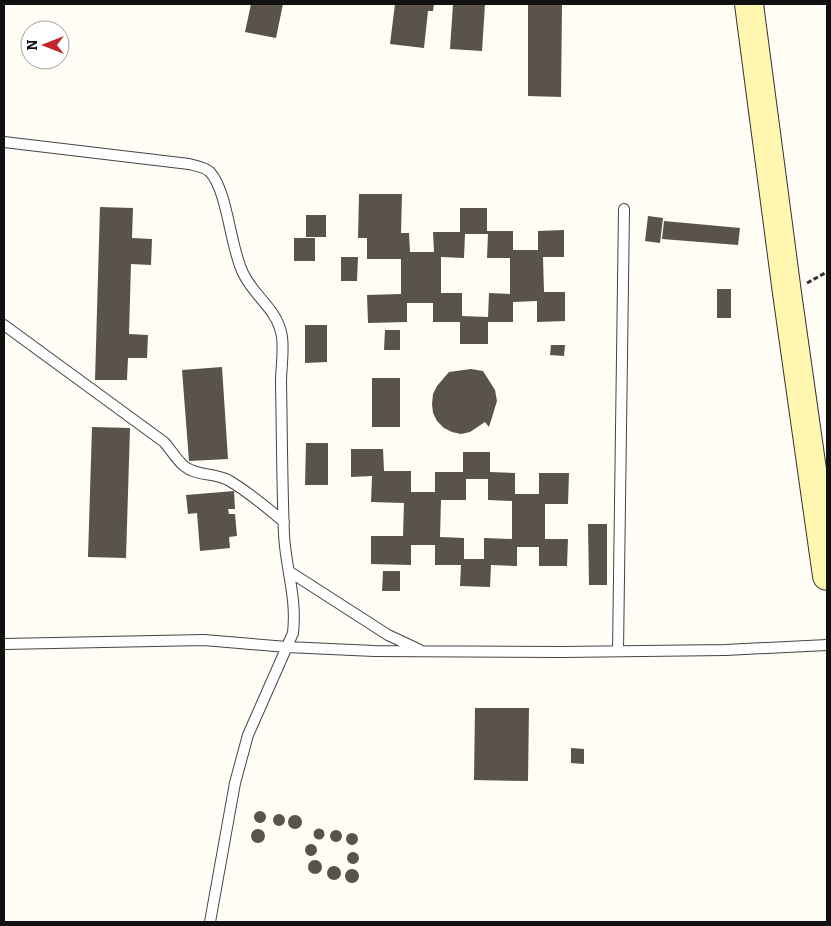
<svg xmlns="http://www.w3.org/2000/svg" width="831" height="926" font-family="Bitter,serif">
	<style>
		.building { fill: #5a524d; fill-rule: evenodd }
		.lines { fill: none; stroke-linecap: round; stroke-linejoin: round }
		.lane-casing { stroke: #444; stroke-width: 12 }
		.secondary-casing { stroke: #333; stroke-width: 30 }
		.path { stroke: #333; stroke-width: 3; stroke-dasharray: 5 2.5; stroke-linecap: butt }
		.lane { stroke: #fff; stroke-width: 10 }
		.secondary { stroke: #fff6b0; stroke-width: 28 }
	</style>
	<rect width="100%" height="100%" fill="#fffdf5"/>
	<!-- building -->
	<path class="building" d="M251,4H283L276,38L245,32Z
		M395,4H434L433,11H428L424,48L390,44Z
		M453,4H485L482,51L450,49Z
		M528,4H562L561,97L528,96Z
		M359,194H402L401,233H409L410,252H434L433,232H460V208H487V231H513V250H538V231L564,230V257H543L544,292H565V321L537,322V301L513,302V322H488V344H460V322H433V303H407V322L368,323L367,295L401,294V259H367V238H358ZM465,234H488L487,258H510V294L489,293L488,317L462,316V293H441V257L464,258Z
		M100,207L133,208L132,238L152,239L151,265L131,264L129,334L148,335L147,358H128L127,380H95Z
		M306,215H326V237H306Z
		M648,216L663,218L660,243L645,241Z
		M664,221L740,228L738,245L662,239Z
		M294,238H315V261H294Z
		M341,257H358L357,281H341Z
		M717,289H731V318H717Z
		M305,325H327V362L305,363Z
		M385,330H400V350H384Z
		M551,345H565L564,356L550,355Z
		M222,367L228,459L189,461L182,370Z
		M471,369L483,371L495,390L497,401L489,427L485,422L470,432L461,434L452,432L444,428L437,421L433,413L432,404L433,394L437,386L449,372Z
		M372,378H400V427H372Z
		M92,427L130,428L126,558L88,557Z
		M306,443H328V485H305Z
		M351,449H383L384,471H411V492H435V472H463V452H490V472L515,473V494H539V473H569L568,504H545V539H568L567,566H539V547H517V566L491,565L490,587L460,586L461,565H435V545H411V565L371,564V536H403L404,503L371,502L372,476L351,477ZM466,479H488V500L512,501V539L484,538V559H464V538L440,537L441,500H466Z
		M234,491L235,509H228L229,514H235L237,536L229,537L230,548L200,551L197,513L188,514L186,495Z
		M588,524H607V585H589Z
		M383,571H400V591H382Z
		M475,708H529L528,781L474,780Z
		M571,748L584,749V764L571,763Z
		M254 817a6 6 0 1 1 12 0a6 6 0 1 1-12 0Z
		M273 820a6 6 0 1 1 12 0a6 6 0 1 1-12 0Z
		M288 822a7 7 0 1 1 14 0a7 7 0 1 1-14 0Z
		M313.5 834a5.5 5.5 0 1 1 11 0a5.5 5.5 0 1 1-11 0Z
		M251 836a7 7 0 1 1 14 0a7 7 0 1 1-14 0Z
		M330 836a6 6 0 1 1 12 0a6 6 0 1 1-12 0Z
		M346 839a6 6 0 1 1 12 0a6 6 0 1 1-12 0Z
		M305 850a6 6 0 1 1 12 0a6 6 0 1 1-12 0Z
		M347 858a6 6 0 1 1 12 0a6 6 0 1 1-12 0Z
		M308 867a7 7 0 1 1 14 0a7 7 0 1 1-14 0Z
		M327 873a7 7 0 1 1 14 0a7 7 0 1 1-14 0Z
		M345 876a7 7 0 1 1 14 0a7 7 0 1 1-14 0Z"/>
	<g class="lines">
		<!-- lane casing -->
		<g class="lane-casing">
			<path id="lane" d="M4,142L189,164C196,166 205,167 210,172C228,192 230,247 243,273C254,297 278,309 282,337C284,352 281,368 281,383C282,433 282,484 284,535C286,570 297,597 293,633L248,735L235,783L210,922
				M4,325L164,442C171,450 177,460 184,466C196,476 215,473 228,480C249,492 266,507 284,522
				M290,572L388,635L420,650
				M4,644L204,640L287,647L374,651L562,652L725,650L827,645
				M618,651L624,209"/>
		</g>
		<!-- secondary casing -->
		<g class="secondary-casing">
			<path id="secondary" d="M749,4L787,293L827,576"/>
		</g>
		<!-- path -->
		<path class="path" d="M807,283L827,272"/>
		<!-- lane -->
		<use href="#lane" class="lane"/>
		<!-- secondary -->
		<use href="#secondary" class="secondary"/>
	</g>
	<!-- border -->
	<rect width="831" height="926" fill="none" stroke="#111111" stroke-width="10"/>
	<!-- north arrow -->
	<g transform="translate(45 45) rotate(270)"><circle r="24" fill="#ffffff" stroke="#a0a0a0"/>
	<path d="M0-4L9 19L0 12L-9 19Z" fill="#c4262e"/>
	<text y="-8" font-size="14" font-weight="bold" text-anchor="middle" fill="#111111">N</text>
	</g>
</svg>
